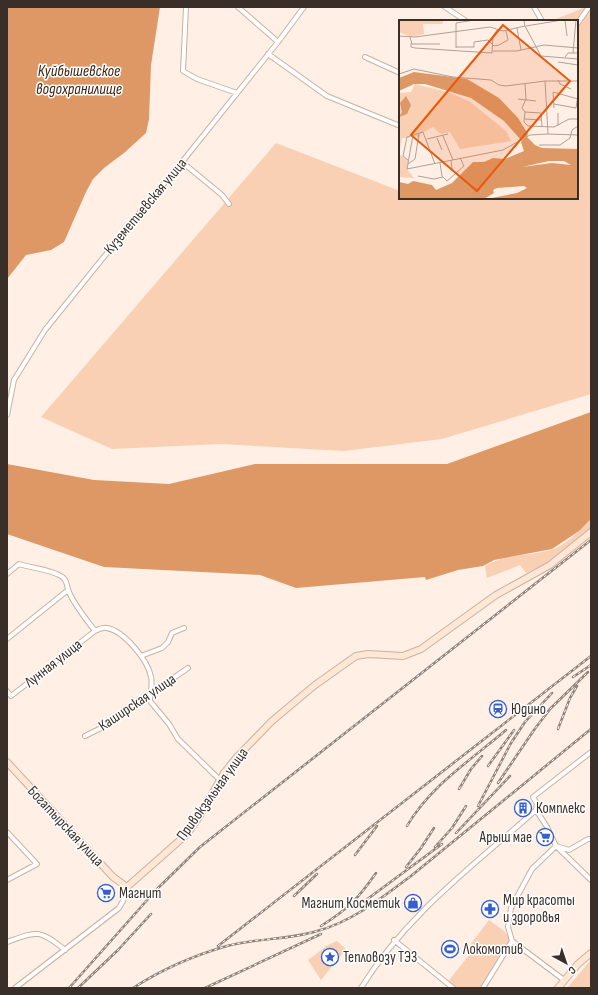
<svg xmlns="http://www.w3.org/2000/svg" width="598" height="995" font-family="'Sofia Sans Condensed',sans-serif">
	<style>
		.green { fill: #f9d0b4 }
		.water { fill: #dd9866 }
		.lines { fill: none; stroke-linecap: round; stroke-linejoin: round }
		.street-casing { stroke: #cab1a0; stroke-width: 6 }
		.secondary-casing { stroke: #cab1a0; stroke-width: 8 }
		.street { stroke: #fff; stroke-width: 4 }
		.secondary { stroke: #ffe7d6; stroke-width: 6 }
		.rail-casing { stroke: #90837a; stroke-width: 2.5 }
		.rail { stroke: #fff; stroke-width: 1; stroke-dasharray: 3; stroke-linecap: butt }
		.labels { text-anchor: middle; stroke-width: 3; stroke-linejoin: round; paint-order: stroke }
		.street-label { font-size: 15px; fill: #392f28; stroke: #fff }
		.poi-label { font-size: 15px; fill: #392f28; stroke: #fff; text-anchor: start }
		.water-label { font-size: 16px; font-style: italic; fill: #41240f; stroke: #fff }
		.inset-road { fill: none; stroke: #b0a299; stroke-width: 1 }
		.view { fill: #e8590c; fill-opacity: 0.15; stroke: #e8590c; stroke-width: 2 }
		.inset-edge { fill: none; stroke: #392f28; stroke-width: 2 }
	</style>
	<rect width="100%" height="100%" fill="#ffefe4"/>
	<!-- green -->
	<path class="green" d="M586,7H591V205L588,210L591,206V394L442,439L344,451L221,444L112,449L41,417L276,143L400,191V198H577V21H551Z
		M591,520V528L545,564L526,573L520,565L487,578L485,566C504,554 529,556 551,550C566,546 579,530 591,520Z
		M489,920L504,931L512,941L483,988H455L449,982L450,979L469,955L470,945Z
		M337,941L346,949L321,980L308,960L328,945Z
		M591,960V988H567L590,961Z"/>
	<!-- water -->
	<path class="water" d="M7,7H160L151,65L149,119L146,133L124,153L104,168L93,179L86,192L64,242L51,250L26,255L7,279Z
		M591,412V519L579,531L552,549L494,560L483,566L458,570L426,580L425,577L296,588L260,575L104,567L7,534V464L94,480L169,484L255,464H447Z"/>
	<g class="lines">
		<!-- street casing -->
		<g class="street-casing">
			<path id="street" d="M186,7L183,71L197,79L237,93
				M238,7L278,42
				M445,7L466,21
				M534,7L542,21
				M577,24L589,7
				M268,54L327,96L400,126
				M365,57L400,73
				M182,162L222,195L229,204
				M7,415L14,380L45,330L136,217L182,162L278,42L304,7
				M7,574L19,564C32,568 47,569 59,575C68,579 66,585 69,592C75,606 86,619 95,631C99,629 103,627 107,628C124,631 148,660 151,677C153,685 150,693 150,701L169,724L178,739L220,780
				M7,639L68,590
				M141,656L162,648L168,642L172,633L184,628
				M7,691L11,696L95,631
				M85,736L101,728L188,668
				M591,752L533,797L537,804L536,810L547,827L556,846L591,880
				M7,832L37,864L7,880
				M394,940L453,988
				M7,942C38,931 39,929 65,950
				M564,980L512,941L508,927L511,908L532,869L556,846L569,850L588,839H591
				M15,988L119,908L123,901L127,887
				M361,988C406,915 473,866 536,810
				M483,988L512,941"/>
		</g>
		<!-- secondary casing -->
		<g class="secondary-casing">
			<path id="secondary" d="M7,762L113,877L127,887L187,834L199,817L224,773L237,757L272,721L315,685L356,656L368,654L403,656L421,649L496,595L550,565L591,532
				M558,988L578,964L591,953"/>
		</g>
		<!-- street -->
		<use href="#street" class="street"/>
		<!-- secondary -->
		<use href="#secondary" class="secondary"/>
		<!-- rail casing -->
		<g class="rail-casing">
			<path id="rail" d="M573,677L591,665
				M558,729L570,698L577,686
				M488,766L514,730
				M498,783L534,730L550,709L588,672
				M459,789L471,769L482,756
				M478,806L511,743L525,722L552,693
				M407,826C430,786 471,760 506,730
				M456,833L510,776
				M435,847L452,828L466,806
				M355,855L377,826
				M406,867L421,848L434,828
				M294,896L317,874
				M358,906L442,844
				M321,926C348,909 358,899 376,873
				M218,946L591,656
				M69,988L157,889L200,847L591,540
				M78,988L118,950L151,914
				M133,988C161,970 195,955 227,946C257,938 288,940 317,931C352,922 383,897 411,876L591,729
				M205,988L321,934"/>
		</g>
		<!-- rail -->
		<use href="#rail" class="rail"/>
	</g>
	<!-- icons -->
	<defs>
		<g id="station-ring" transform="scale(0.9)"><circle r="9.5" fill="#fff" stroke="#375ece" stroke-width="1.5"/><path d="M-3-6H3Q5-6 5-4V2Q5 4 3 4L4.5 6H3L1.5 4h-3L-3 6H-4.5L-3 4Q-5 4-5 2V-4Q-5-6-3-6ZM-3.5-4v3h7v-3ZM-3.5 1v1.5H-2V1ZM2 1v1.5H3.5V1Z" fill="#375ece"/></g>
		<g id="building-ring" transform="scale(0.9)"><circle r="9.5" fill="#fff" stroke="#375ece" stroke-width="1.5"/><path d="M-4-6H4V6H1V3H-1V6H-4ZM-2.5-4.3h1.7v1.8h-1.7ZM.8-4.3h1.7v1.8H.8ZM-2.5-1h1.7V.8h-1.7ZM.8-1h1.7V.8H.8Z" fill="#375ece"/></g>
		<g id="supermarket-ring" transform="scale(0.9)"><circle r="9.5" fill="#fff" stroke="#375ece" stroke-width="1.5"/><path d="M-6-5.5h2.5l.6 2H6L4.5 2H-2.5L-4.4-4H-6ZM-1.5 3.2a1.3 1.3 0 1 0 .1 0ZM3 3.2a1.3 1.3 0 1 0 .1 0Z" fill="#375ece"/></g>
		<g id="shop-ring" transform="scale(0.9)"><circle r="9.5" fill="#fff" stroke="#375ece" stroke-width="1.5"/><path d="M-5-2.5h2.3a2.7 3.5 0 0 1 5.4 0H5L5.5 6h-11ZM-1.5-2.5h3a1.5 2.3 0 0 0-3 0Z" fill="#375ece"/></g>
		<g id="pharmacy-ring" transform="scale(0.9)"><circle r="9.5" fill="#fff" stroke="#375ece" stroke-width="1.5"/><path d="M-2-6h4v4h4v4h-4v4h-4v-4h-4v-4h4Z" fill="#375ece"/></g>
		<g id="stadium-ring" transform="scale(0.9)"><circle r="9.5" fill="#fff" stroke="#375ece" stroke-width="1.5"/><path d="M0-5a6.5 5 0 1 0 0 10a6.5 5 0 1 0 0-10ZM-3.5-1.8h7v3.6h-7Z" fill="#375ece"/></g>
		<g id="sight-ring" transform="scale(0.9)"><circle r="9.5" fill="#fff" stroke="#375ece" stroke-width="1.5"/><path d="M0-6L1.8-2.2L6-1.7L2.9 1.2L3.7 5.4L0 3.3L-3.7 5.4L-2.9 1.2L-6-1.7L-1.8-2.2Z" fill="#375ece"/></g>
	</defs>
	<g fill-rule="evenodd">
		<use href="#station-ring" x="498" y="709"/>
		<use href="#building-ring" x="523" y="808"/>
		<use href="#supermarket-ring" x="545" y="837"/>
		<use href="#supermarket-ring" x="106" y="893"/>
		<use href="#shop-ring" x="413" y="903"/>
		<use href="#pharmacy-ring" x="490" y="909"/>
		<use href="#stadium-ring" x="450" y="949"/>
		<use href="#sight-ring" x="330" y="957"/>
	</g>
	<g class="labels">
		<!-- street labels -->
		<g class="street-label">
			<text transform="translate(145 206) rotate(-50)" y="5">Куземетьевская улица</text>
			<text transform="translate(53 663) rotate(-38)" y="5">Лунная улица</text>
			<text transform="translate(137 702) rotate(-34)" y="5">Каширская улица</text>
			<text transform="translate(212 794) rotate(-54)" y="5">Привокзальная улица</text>
			<text transform="translate(66 826) rotate(47)" y="5">Богатырская улица</text>
		</g>
		<!-- poi labels -->
		<g class="poi-label">
			<text x="511" y="714">Юдино</text>
			<text x="536" y="813">Комплекс</text>
			<text x="532" y="842" text-anchor="end">Арыш мае</text>
			<text x="119" y="898">Магнит</text>
			<text x="503" y="905">Мир красоты<tspan x="503" dy="17">и здоровья</tspan></text>
			<text x="400" y="908" text-anchor="end">Магнит Косметик</text>
			<text x="463" y="954">Локомотив</text>
			<text x="343" y="962">Тепловозу ТЭ3</text>
		</g>
		<!-- water labels -->
		<g class="water-label">
			<text x="79" y="76">Куйбышевское<tspan x="79" dy="18">водохранилище</tspan></text>
		</g>
	</g>
	<!-- overview -->
	<g transform="translate(399 20)">
		<rect width="179" height="179" fill="#ffefe4"/>
		<path d="M0,0H45L43,4H24L25,14L12,17L0,12ZM16,64L49,72L70,81L107,111L112,121L61,129L51,112L42,114L34,107L21,114V118L14,115L10,118H3L0,134L9,140L8,149L15,158L1,157L0,156V73L12,72Z" fill="#f9d0b4"/>
		<path d="M15,52L68,59L100,78L119,98L129,114L128,117L136,125L143,128L179,129V179H88L118,173L128,168L125,166L98,168L94,170L95,173L85,179H0V162L9,164L14,161L33,165L37,170L53,163L74,142H85L94,138L106,139L125,131L122,122L124,118L121,119L105,101L72,78L26,64H15L0,71V58ZM150,141H165L172,145L153,143L123,147ZM7,76L12,85L8,94L0,97L3,92L1,83Z" fill="#dd9866" fill-rule="evenodd"/>
		<path class="inset-road" d="M166,0L168,16M126,6L142,36L179,39M127,6L163,0M118,8L122,30M0,16L16,17L91,7L104,11L126,6L125,0M11,17L13,24H41M12,23V27L16,28L93,33L94,16L98,10M57,27H75V22L89,20L95,26L100,25L109,20L107,11M57,28V3L75,0M94,31H118L145,25L179,28M174,33L177,0M166,37L169,33H179M159,42L179,45M0,54L15,49L54,57L92,60L100,65L107,66L146,61L149,114L179,115M159,60L161,64L172,69M146,61H179M126,64L127,79L123,88L126,92L125,102L129,106L155,107L170,99H179M119,79L137,81M155,84L177,88L179,75M155,88L154,72L179,79M126,92L142,93L143,107M126,99L142,100M159,106V93M14,115L8,149L104,130L131,115L149,114M44,116L54,140M38,118L43,130M28,119L49,114M140,125H161L171,118L173,110L179,106M9,140L4,136L8,117L24,112L36,144M52,140L53,149L57,154M41,143L43,156L48,161L65,146L61,138M9,144L16,139L20,114M19,156L35,159L44,157"/>
		<path class="view" d="M104,5L171,61L78,171L12,115Z"/>
		<rect width="179" height="179" class="inset-edge"/>
	</g>
	<!-- border -->
	<rect width="598" height="995" fill="none" stroke="#392f28" stroke-width="16"/>
	<!-- north arrow -->
	<g transform="translate(566 963) rotate(140)" stroke="#ffffff" stroke-width="3" paint-order="stroke">
	<path d="M0-3L7 15L0 10L-7 15Z" fill="#392f28"/>
	<text y="-6" font-size="11" font-weight="bold" text-anchor="middle" fill="#392f28">С</text>
	</g>
</svg>
